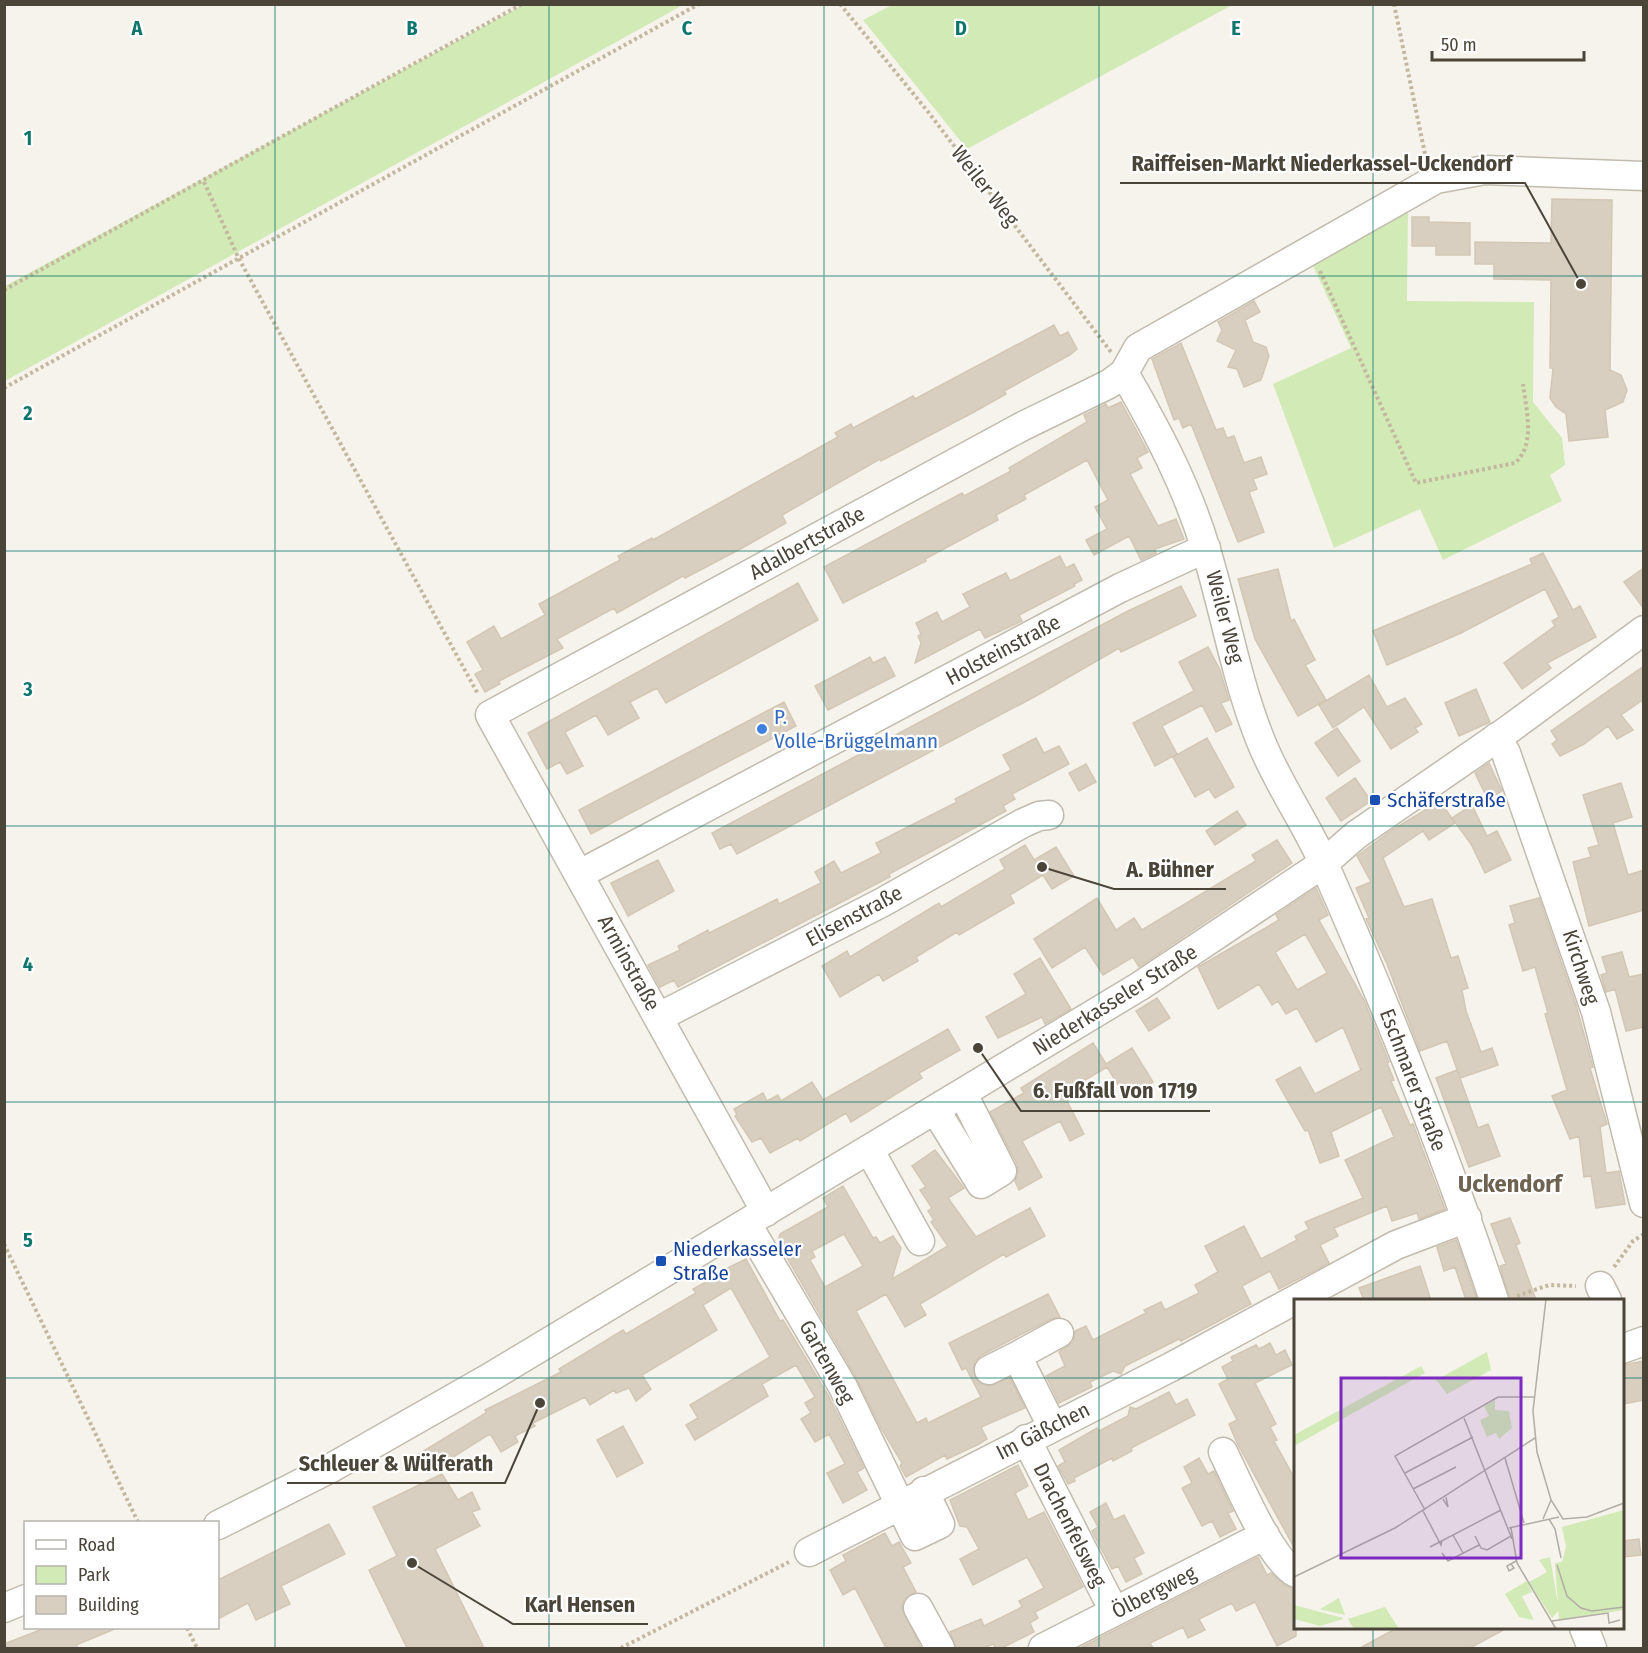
<svg xmlns="http://www.w3.org/2000/svg" width="1648" height="1653" font-family="'Fira Sans Condensed',sans-serif">
	<style>
		.green { fill: #d2eab5 }
		.building { fill: #d8cfc1; stroke: #d3c7b4; stroke-width: 1.5; fill-rule: evenodd }
		.lines { fill: none; stroke-linecap: round; stroke-linejoin: round }
		.minor-casing { stroke: #c2bbae; stroke-width: 31 }
		.path { stroke: #c4b79f; stroke-width: 4; stroke-dasharray: 3 3; stroke-linecap: butt }
		.minor { stroke: #fff; stroke-width: 28 }
		.grid { fill: none; stroke: #0f766e; stroke-width: 1.5; stroke-opacity: 0.55 }
		.shop-dot { fill: #3f7fe0; stroke: #fff; stroke-width: 2 }
		.transit-dot { fill: #1a4fb4; stroke: #fff; stroke-width: 2 }
		.labels { text-anchor: middle; stroke-width: 4.5; stroke-linejoin: round; paint-order: stroke }
		.street-label { font-size: 21px; fill: #4b4439; stroke: #fff }
		.shop-label { font-size: 21px; fill: #366cbe; stroke: #fff; text-anchor: start }
		.transit-label { font-size: 21px; fill: #164399; stroke: #fff; text-anchor: start }
		.quarter-label { font-size: 24px; font-weight: bold; fill: #6e6250; stroke: #fff }
		.inset-road { fill: none; stroke: #b2ada4; stroke-width: 1.5 }
		.view { fill: #7b2cbf; fill-opacity: 0.15; stroke: #7b2cbf; stroke-width: 3 }
		.inset-edge { fill: none; stroke: #4b4439; stroke-width: 3 }
		.grid-label { font-size: 20px; text-anchor: middle; font-weight: bold; fill: #0f766e; stroke: #fff; stroke-width: 4.5; stroke-linejoin: round; paint-order: stroke }
		.leader { fill: none; stroke: #4b4439; stroke-width: 2 }
		.callout-dot { fill: #4b4439; stroke: #fff; stroke-width: 2 }
		.callout-label { font-size: 22px; text-anchor: middle; font-weight: bold; fill: #4b4439; stroke: #fff; stroke-width: 4.5; stroke-linejoin: round; paint-order: stroke }
	</style>
	<rect width="100%" height="100%" fill="#f6f3ec"/>
	<!-- green -->
	<path class="green" d="M523,5H683L5,381V286Z
		M892,5V4L1232,5L967,149L863,20Z
		M1408,204L1407,301L1534,302L1533,402L1562,438L1565,465L1550,475L1562,501L1443,560L1420,509L1334,548L1273,384L1351,348L1310,259Z"/>
	<!-- building -->
	<path class="building" d="M1552,199L1612,200L1610,370L1621,375L1627,390L1623,402L1605,410L1608,437L1569,441L1566,414L1556,407L1550,398L1553,368H1550L1551,280L1494,279V264H1475V242L1551,243Z
		M1412,217H1429V222L1470,223V255H1436V246H1412Z
		M1254,301L1260,312L1245,320L1253,342L1266,347L1269,356L1261,380L1244,387L1237,369L1228,367L1236,350L1217,341L1222,330L1218,322Z
		M1054,325L1060,336L1068,332L1077,349L1070,355L1004,391L1006,394L974,412L881,461L880,459L782,515L786,523L744,547L685,578L683,576L617,613L614,608L557,639L563,648L499,681L500,684L485,692L475,674L483,670L467,642L494,626L501,639L545,615L539,604L620,560L618,556L652,538L653,540L838,437L835,433L851,424L853,428L913,396L915,399Z
		M1181,343L1216,430L1223,428L1227,438L1234,436L1244,463L1261,457L1267,474L1253,479L1257,489L1249,492L1264,532L1238,542L1191,424L1183,428L1179,418L1174,420L1152,359Z
		M1121,402L1148,452L1137,458L1142,468L1130,474L1158,526L1176,519L1184,539L1155,549L1156,553L1141,560L1129,536L1094,555L1086,540L1107,529L1095,507L1108,500L1087,460L1024,495L1026,499L996,515L998,520L925,559L926,561L843,603L824,567L962,493L964,496L1011,471L1009,468L1087,422L1084,415L1106,404L1108,408Z
		M1543,553L1573,610L1580,606L1596,637L1547,663L1551,668L1522,689L1504,663L1555,626L1552,621L1559,617L1545,589L1461,633L1387,665L1373,631L1532,564L1530,559Z
		M1060,556L1066,568L1074,564L1082,580L1074,584L1075,586L1019,615L1022,621L985,638L980,629L915,663L921,643L918,636L921,634L916,623L937,612L942,622L970,607L963,594L1006,573L1010,581Z
		M1644,568V609L1624,582Z
		M1278,569L1291,621L1294,619L1315,660L1305,665L1326,700L1298,716L1255,639L1238,579Z
		M798,583L818,620L666,703L657,688L630,702L639,718L608,735L596,715L565,732L583,766L567,774L560,762L547,769L528,733Z
		M1181,586L1196,616L1121,652L1119,648L1036,696L737,854L731,844L720,849L712,833L1126,612Z
		M1208,647L1220,670L1229,700L1221,703L1232,724L1216,732L1202,705L1162,726L1177,754L1155,766L1133,723L1194,691L1179,662Z
		M870,657L873,663L885,657L895,676L828,710L815,686Z
		M1644,666V699L1621,715L1633,730L1617,739L1608,726L1584,744L1560,756L1552,744L1557,740L1551,731Z
		M1369,675L1387,707L1405,698L1422,724L1415,728L1418,732L1391,749L1364,707L1333,728L1319,705Z
		M1476,689L1490,722L1459,736L1445,703Z
		M784,702L796,726L591,834L579,810Z
		M1337,728L1360,761L1338,776L1315,743Z
		M1036,738L1044,753L1059,746L1069,764L1012,794L1015,799L1003,806L1006,811L889,874L890,877L695,978L678,987L674,980L660,987L648,965L680,950L678,946L708,930L709,933L777,899L779,904L821,883L815,872L834,861L841,873L881,853L876,843L957,802L955,799L1011,770L1003,755Z
		M1207,738L1234,787L1215,798L1209,789L1195,797L1173,757Z
		M1489,763L1502,791L1488,800L1475,773Z
		M1086,764L1096,782L1079,791L1069,773Z
		M1355,778L1371,801L1341,821L1326,798Z
		M1621,783L1632,817L1613,823L1628,875L1644,870V910L1589,926L1573,862L1591,857L1588,848L1599,845L1583,795Z
		M1440,801L1455,823L1429,840L1423,831L1383,858L1404,907L1432,899L1451,958L1458,956L1468,988L1462,990L1466,1011L1481,1052L1492,1048L1498,1065L1460,1078L1447,1041L1420,1051L1387,964L1366,919L1369,918L1356,888L1371,882L1357,856L1392,830Z
		M1472,805L1487,836L1497,831L1511,860L1485,873L1471,844L1452,818Z
		M1237,811L1246,825L1215,845L1206,831Z
		M1277,840L1292,863L1139,967L1133,957L1103,975L1085,947L1052,968L1034,939L1097,898L1116,930L1134,918L1142,930L1256,861L1252,855Z
		M1025,845L1034,860L1056,847L1074,876L1052,889L1043,875L1010,895L1014,903L959,935L957,932L916,957L918,961L883,981L879,974L840,997L822,966L847,951L850,957L939,903L941,907L1005,869L1000,860Z
		M658,860L674,891L628,916L611,883Z
		M1316,888L1328,915L1319,920L1364,1000L1389,1062L1387,1063L1394,1080L1391,1081L1410,1125L1413,1124L1445,1209L1419,1219L1417,1213L1392,1221L1387,1206L1334,1228L1338,1236L1320,1245L1329,1263L1279,1289L1270,1271L1242,1286L1251,1304L1181,1341L1179,1339L1125,1366L1121,1374L1113,1371L1090,1382L1092,1387L1059,1403L1046,1376L1065,1366L1059,1352L1073,1342L1075,1331L1086,1326L1093,1340L1146,1313L1144,1310L1161,1302L1165,1310L1199,1293L1195,1285L1218,1272L1205,1246L1244,1226L1261,1259L1297,1240L1295,1236L1309,1229L1305,1222L1363,1198L1345,1160L1394,1137L1381,1107L1331,1132L1339,1156L1320,1163L1308,1130L1305,1131L1276,1080L1300,1067L1315,1094L1361,1070L1343,1027L1316,1042L1297,1008L1286,1014L1278,1001L1272,1005L1259,984L1218,1009L1198,967L1279,920L1276,915ZM1305,934L1327,973L1297,990L1275,952Z
		M1539,898L1576,1005L1593,1067L1590,1068L1607,1124L1600,1127L1606,1173L1619,1171L1625,1204L1596,1208L1591,1176L1584,1177L1579,1136L1570,1139L1552,1096L1567,1090L1545,1014L1548,1013L1535,967L1523,971L1509,925L1515,923L1510,906Z
		M1622,952L1629,977L1644,974V1027L1626,1031L1615,989L1606,992L1601,975L1607,973L1602,957Z
		M1040,958L1071,1009L1045,1024L1042,1017L998,1038L986,1017L1026,994L1014,974Z
		M1157,998L1170,1018L1149,1031L1136,1011Z
		M948,1029L960,1050L919,1073L922,1078L851,1122L846,1113L800,1141L798,1138L770,1153L761,1138L752,1142L735,1116L737,1115L734,1109L763,1093L767,1101L778,1095L781,1101L812,1082L823,1100Z
		M1093,1043L1106,1064L1132,1048L1153,1082L1134,1094L1130,1086L1122,1091L1107,1067L1068,1090L1073,1098L1067,1101L1084,1134L1070,1141L1060,1121L1022,1141L1042,1177L1019,1190L1015,1181L1018,1172L1017,1164L990,1112L1024,1093L1021,1088Z
		M1457,1070L1478,1128L1488,1124L1500,1156L1469,1167L1436,1078Z
		M935,1150L964,1188L948,1198L976,1237L1030,1208L1045,1236L1006,1257L1004,1254L920,1304L926,1315L905,1327L886,1294L856,1311L917,1423L926,1418L928,1423L981,1397L966,1368L962,1370L949,1343L1048,1294L1060,1317L1051,1319L982,1355L975,1361L973,1370L979,1383L989,1386L1010,1378L1025,1408L981,1427L987,1439L979,1444L947,1459L945,1455L906,1477L900,1466L902,1463L881,1428L857,1379L778,1242L780,1234L828,1207L823,1198L843,1186L873,1238L876,1237L880,1243L893,1236L901,1248L892,1279L948,1246L931,1222L934,1220L928,1211L932,1208L920,1190L926,1187L912,1166ZM844,1234L863,1266L825,1287L810,1260L815,1257L812,1251Z
		M1510,1218L1520,1243L1516,1245L1536,1300H1510L1500,1266L1506,1264L1491,1224Z
		M1456,1240L1460,1250L1477,1300H1466L1455,1267L1444,1271L1437,1247Z
		M746,1259L780,1321L783,1320L828,1395L864,1468L857,1472L867,1490L843,1503L827,1473L845,1464L829,1434L815,1442L801,1419L811,1413L805,1403L815,1397L796,1365L762,1384L768,1396L695,1440L686,1425L698,1418L690,1405L770,1357L731,1288L703,1305L717,1330L642,1375L651,1389L636,1401L629,1388L616,1393L614,1390L590,1405L585,1397L533,1423L535,1426L515,1436L518,1442L501,1452L491,1435H488L428,1473L417,1455L486,1413L485,1410L561,1372L559,1369L623,1330L626,1334L696,1293L693,1289L706,1282L705,1279Z
		M1420,1266L1431,1300H1364L1359,1288Z
		M1270,1343L1276,1355L1285,1350L1292,1365L1255,1383L1276,1424L1270,1427L1277,1440L1274,1441L1296,1481V1551L1237,1443L1229,1424L1237,1420L1219,1384L1228,1379L1222,1367L1233,1361L1231,1357L1256,1345L1259,1349Z
		M1644,1361V1400L1623,1404V1365Z
		M1169,1392L1176,1405L1187,1399L1195,1415L1131,1448L1132,1451L1113,1461L1112,1458L1074,1478L1075,1481L1068,1484L1058,1466L1065,1462L1059,1450L1097,1428L1099,1431L1128,1416L1130,1407L1136,1409Z
		M623,1426L643,1463L617,1477L597,1440Z
		M1199,1458L1208,1474L1214,1471L1233,1511L1228,1513L1236,1529L1220,1537L1212,1521L1202,1526L1182,1488L1192,1483L1184,1467Z
		M1018,1465L1028,1486L1015,1493L1028,1520L1044,1512L1083,1587L1035,1612L1038,1618L1030,1623L1034,1632L1002,1648H996L993,1644L984,1648H956L950,1632L981,1619L984,1626L1022,1607L1019,1601L1044,1588L1027,1557L973,1585L960,1559L979,1549L967,1527L960,1526L950,1500Z
		M442,1474L458,1500L472,1492L480,1509L472,1512L480,1526L435,1549L484,1648H407L369,1570L397,1556L373,1507Z
		M1106,1503L1114,1520L1124,1515L1144,1553L1134,1558L1142,1574L1126,1582L1118,1566L1112,1569L1092,1531L1098,1527L1090,1512Z
		M329,1524L345,1554L281,1586L290,1604L256,1620L248,1603L218,1619V1580Z
		M885,1533L892,1546L899,1542L911,1563L903,1567L916,1592L904,1599L902,1608L921,1648H886L855,1588L843,1595L830,1570L846,1561L843,1555Z
		M1639,1539L1641,1555L1623,1557V1541Z
		M1258,1557L1267,1575L1271,1573L1286,1586L1296,1589V1636L1277,1646L1255,1602L1236,1611L1232,1603L1199,1619L1205,1630L1188,1638L1183,1627L1150,1643L1153,1648H1080Z
		M45,1628H117L76,1645L78,1648H4V1644Z
		M1397,1628H1507L1470,1648H1360Z"/>
	<g class="lines">
		<!-- minor casing -->
		<g class="minor-casing">
			<path id="minor" d="M1124,373C1157,430 1187,486 1206,550C1225,612 1236,679 1260,739C1277,783 1305,821 1324,864C1387,1007 1445,1152 1494,1300
				M1497,737L1506,753L1596,1012L1644,1203
				M580,874L1120,588L1206,548
				M659,1017L883,902L1023,823L1039,816L1049,815
				M936,1111L981,1184L1002,1171L963,1094
				M870,1151L920,1241
				M766,1212L490,715L1021,427L1109,384L1124,373L1138,348L1436,179L1485,170L1644,176
				M747,1224L843,1387L915,1536L940,1524L924,1491
				M1600,1286L1607,1300
				M1622,1349L1644,1341
				M1017,1356L1059,1333
				M989,1370L1017,1356L1052,1426
				M1026,1439L1114,1611
				M1223,1452C1237,1480 1270,1560 1296,1573
				M218,1525L331,1468L489,1378L1140,986L1324,863L1356,835L1508,730L1644,630
				M809,1552L1171,1367L1396,1245L1467,1218
				M4,1608L26,1599
				M918,1608L940,1648
				M1584,1628L1592,1648
				M1043,1648L1265,1535"/>
		</g>
		<!-- path -->
		<path class="path" d="M840,4L929,113L1111,352
			M1394,4L1426,159
			M204,182L239,259L478,694
			M1320,271L1416,483L1515,463C1536,445 1526,408 1523,384
			M4,290L522,4
			M4,388L699,4
			M4,1244L138,1522
			M1614,1267L1633,1241L1644,1234
			M1517,1296L1549,1285L1576,1286
			M187,1628L197,1648
			M621,1648L789,1562"/>
		<!-- minor -->
		<use href="#minor" class="minor"/>
	</g>
	<!-- grid -->
	<path class="grid" d="M275,4V1648M549,4V1648M824,4V1648M1099,4V1648M1373,4V1300M4,276H1644M4,551H1644M4,826H1644M4,1102H1644M4,1378H1296M1622,1378H1644M1373,1628V1648"/>
	<!-- markers -->
	<circle class="shop-dot" cx="762" cy="729" r="6"/>
	<g class="transit-dot">
		<rect x="1369" y="794" width="12" height="12" rx="3"/>
		<rect x="655" y="1255" width="12" height="12" rx="3"/>
	</g>
	<g class="labels">
		<!-- street labels -->
		<g class="street-label">
			<text transform="translate(985 186) rotate(52)" y="7">Weiler Weg</text>
			<text transform="translate(807 543) rotate(-29)" y="7">Adalbertstraße</text>
			<text transform="translate(1225 617) rotate(75)" y="7">Weiler Weg</text>
			<text transform="translate(1003 650) rotate(-28)" y="7">Holsteinstraße</text>
			<text transform="translate(854 916) rotate(-28)" y="7">Elisenstraße</text>
			<text transform="translate(629 963) rotate(61)" y="7">Arminstraße</text>
			<text transform="translate(1581 967) rotate(72)" y="7">Kirchweg</text>
			<text transform="translate(1115 1000) rotate(-32)" y="7">Niederkasseler Straße</text>
			<text transform="translate(1413 1080) rotate(69)" y="7">Eschmarer Straße</text>
			<text transform="translate(827 1362) rotate(61)" y="7">Gartenweg</text>
			<text transform="translate(1043 1431) rotate(-27)" y="7">Im Gäßchen</text>
			<text transform="translate(1070 1525) rotate(63)" y="7">Drachenfelsweg</text>
			<text transform="translate(1154 1592) rotate(-27)" y="7">Ölbergweg</text>
		</g>
		<!-- shop labels -->
		<g class="shop-label">
			<text x="774" y="724">P.<tspan x="774" dy="24">Volle-Brüggelmann</tspan></text>
		</g>
		<!-- transit labels -->
		<g class="transit-label">
			<text x="1387" y="807">Schäferstraße</text>
			<text x="673" y="1256">Niederkasseler<tspan x="673" dy="24">Straße</tspan></text>
		</g>
		<!-- quarter labels -->
		<g class="quarter-label">
			<text x="1510" y="1192">Uckendorf</text>
		</g>
	</g>
	<!-- overview -->
	<g transform="translate(1294 1299)">
		<rect width="330" height="330" fill="#f6f3ec"/>
		<path d="M193,53L197,71L153,95L142,81ZM127,67L131,74L0,147V136ZM201,101V111L215,112L218,129L205,140L202,134L193,138L186,121L195,117L190,107ZM330,211V311L265,321L261,264L268,263L272,248L268,228ZM256,258L265,311L258,319L235,283L253,273L245,261ZM233,282L238,293L228,297L240,321L225,318L211,295ZM45,299L51,316L25,310H26ZM0,306L49,319V320L26,327L0,320ZM91,308L105,330H60L54,320Z" fill="#d2eab5"/>
		<path class="inset-road" d="M252,0L239,112L243,153L257,201L269,220L293,218L330,204M170,119L218,240M211,159L230,224M111,174L179,138M119,190L162,168M149,200L154,208L152,198M131,211L101,157L204,98H240M129,212L147,246L148,241M249,220L257,201M255,220L261,230L267,259M215,229L265,218M217,229L223,264L262,330M159,236L169,254M181,237L187,249L193,251L217,237M136,248L207,211M148,254L154,262L185,246M217,265L220,269L215,272L213,267L222,262M263,266L273,297L287,309L298,312L330,308M0,278L101,229L241,139M258,322L314,314L315,324L326,321"/>
		<path class="view" d="M47,79H227V259H47Z"/>
		<rect width="330" height="330" class="inset-edge"/>
	</g>
	<g class="grid-label">
		<text x="137" y="35">A</text>
		<text x="412" y="35">B</text>
		<text x="687" y="35">C</text>
		<text x="961" y="35">D</text>
		<text x="1236" y="35">E</text>
		<text x="28" y="145">1</text>
		<text x="28" y="420">2</text>
		<text x="28" y="696">3</text>
		<text x="28" y="971">4</text>
		<text x="28" y="1247">5</text>
	</g>
	<!-- callouts -->
	<path class="leader" d="M1581 284L1525 183H1120M1042 867L1114 889H1226M978 1048L1021 1111H1210M540 1403L505 1483H287M412 1563L513 1624H648"/>
	<g class="callout-dot">
		<circle cx="1581" cy="284" r="6"/>
		<circle cx="1042" cy="867" r="6"/>
		<circle cx="978" cy="1048" r="6"/>
		<circle cx="540" cy="1403" r="6"/>
		<circle cx="412" cy="1563" r="6"/>
	</g>
	<g class="callout-label">
		<text x="1322" y="171">Raiffeisen-Markt Niederkassel-Uckendorf</text>
		<text x="1170" y="877">A. Bühner</text>
		<text x="1115" y="1098">6. Fußfall von 1719</text>
		<text x="396" y="1471">Schleuer &amp; Wülferath</text>
		<text x="580" y="1612">Karl Hensen</text>
	</g>
	<!-- border -->
	<rect width="1648" height="1653" fill="none" stroke="#4b4439" stroke-width="12"/>
	<!-- legend -->
	<rect x="24" y="1521" width="195" height="108" fill="#ffffff" stroke="#b7b4b0" stroke-width="1.5"/>
	<rect x="36" y="1540" width="30" height="9" fill="#ffffff" stroke="#b7b4b0" stroke-width="1.5"/>
	<text x="78" y="1551" font-size="18" fill="#4b4439">Road</text>
	<rect x="36" y="1566" width="30" height="18" fill="#d2eab5" stroke="#b7b4b0" stroke-width="1.5"/>
	<text x="78" y="1581" font-size="18" fill="#4b4439">Park</text>
	<rect x="36" y="1596" width="30" height="18" fill="#d8cfc1" stroke="#b7b4b0" stroke-width="1.5"/>
	<text x="78" y="1611" font-size="18" fill="#4b4439">Building</text>
	<!-- scale -->
	<path d="M1432 51v9h152v-9" fill="none" stroke="#4b4439" stroke-width="3"/>
	<text x="1441" y="51" font-size="18" fill="#4b4439" stroke="#ffffff" stroke-width="4.5" paint-order="stroke">50 m</text>
</svg>
